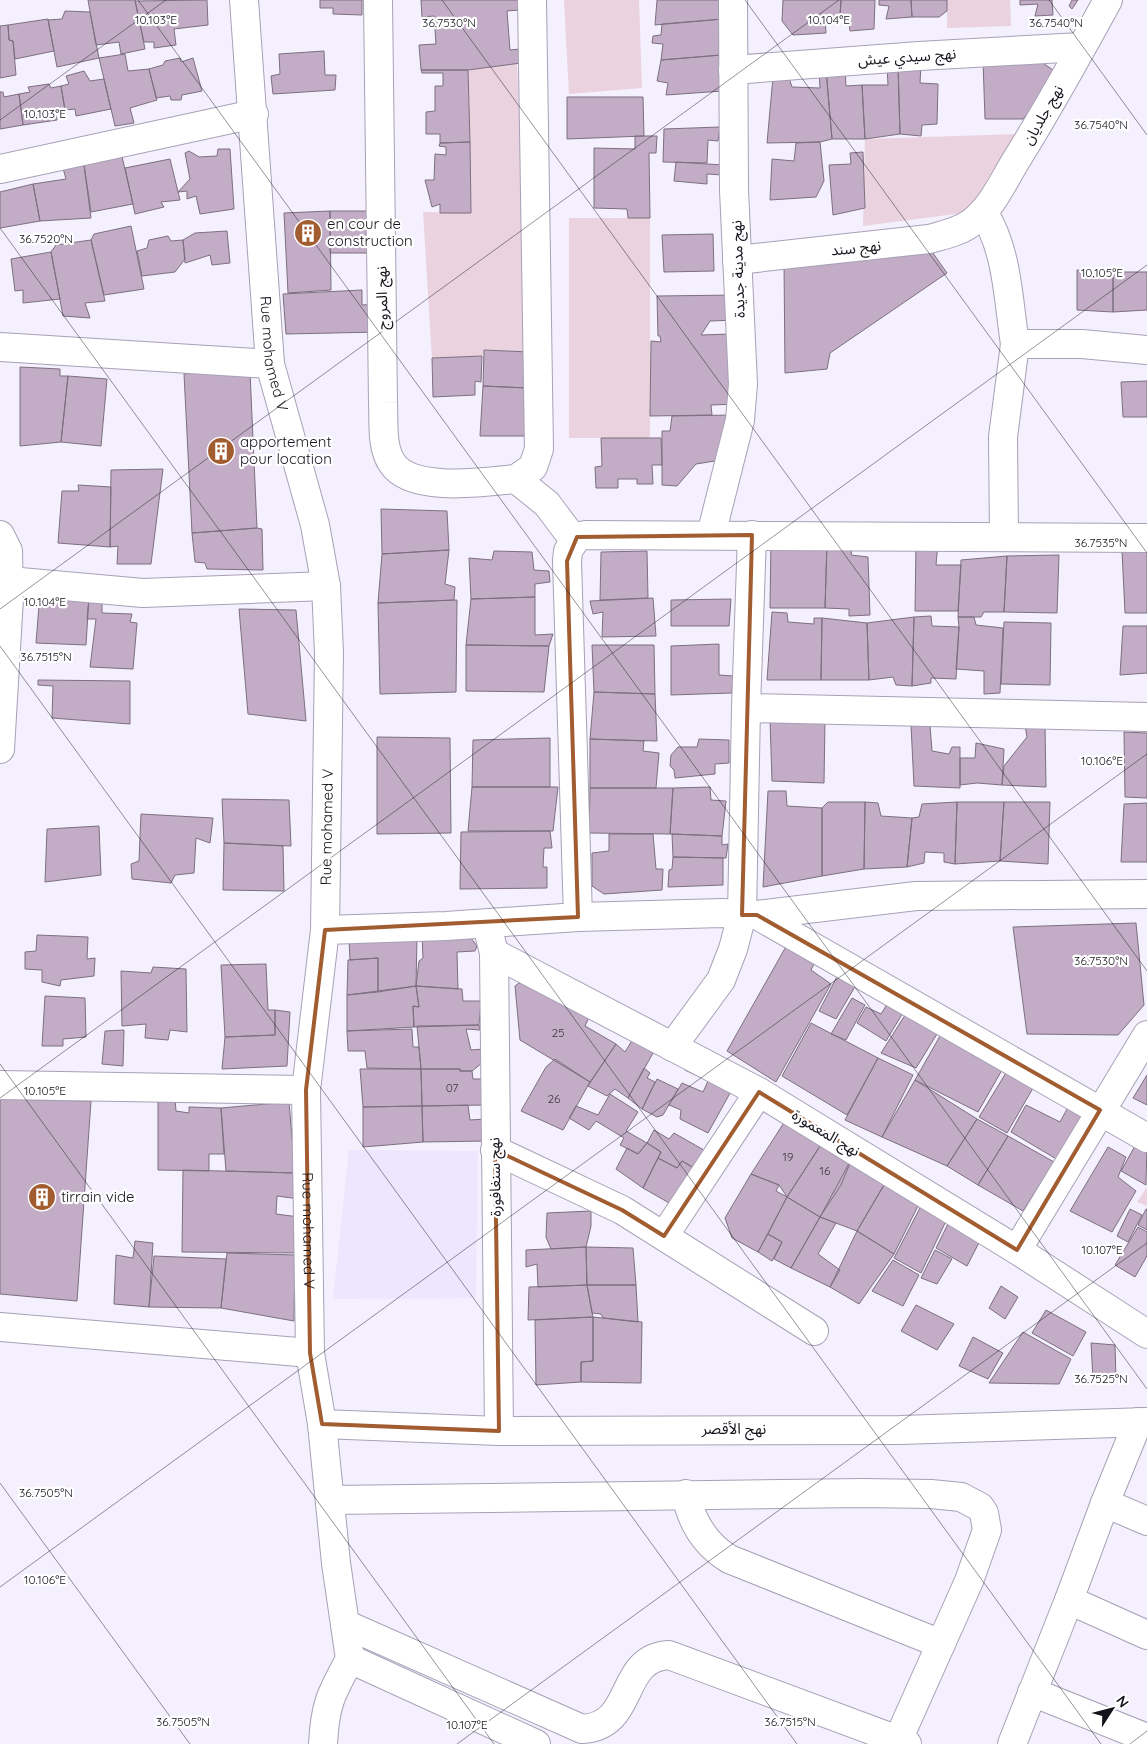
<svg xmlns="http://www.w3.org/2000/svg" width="1147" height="1744" font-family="Quicksand,'Noto Sans Arabic',sans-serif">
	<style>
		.built { fill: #ede6fe }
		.green { fill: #ead2df }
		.building { fill: #c2acc6; stroke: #7d6f80 }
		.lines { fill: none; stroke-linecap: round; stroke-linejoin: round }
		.street-casing { stroke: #a7a1b6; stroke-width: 30 }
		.street { stroke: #fff; stroke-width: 28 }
		.marked { fill: none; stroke: #a15c30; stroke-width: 4; stroke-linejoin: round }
		.ticks { fill: none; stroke: #14121a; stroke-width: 1; stroke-opacity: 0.45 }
		.labels { text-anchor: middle; stroke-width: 4.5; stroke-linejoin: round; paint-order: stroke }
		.number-label { font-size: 12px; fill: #403845 }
		.street-label { font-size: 15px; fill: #14121a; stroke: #fff }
		.poi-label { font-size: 15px; fill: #14121a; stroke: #fff; text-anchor: start }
		.ticks-label { font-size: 12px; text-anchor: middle; fill: #14121a; stroke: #fff; stroke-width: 4.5; stroke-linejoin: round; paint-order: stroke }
	</style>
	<rect width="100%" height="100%" fill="#f4f0fe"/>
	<!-- built -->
	<path class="built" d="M349,1150L478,1151L476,1298L333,1299Z"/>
	<!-- green -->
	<path class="green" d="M564,0H639L642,88L569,94Z
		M947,0H1010L1011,26L947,28Z
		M517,63L529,352L484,350L482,356L432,358L423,212L471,213L468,70Z
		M1018,134L978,211L863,226L865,139Z
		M569,218H650V438H569Z
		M1147,1187V1206L1137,1202Z"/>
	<!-- building -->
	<path class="building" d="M88,0H135L145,49L121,54L119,42L96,45Z
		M207,0L208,25L174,29L176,45L154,48V42H144L135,1Z
		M320,0H362V15L333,14V8H320Z
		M421,0H518L519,10L507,11L510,50L520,49L521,63L468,70H421L419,45L436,44L434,16L422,17Z
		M657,0H723V19L655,25Z
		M783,0H841L840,16L825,17L826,33L793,35L782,21Z
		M841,0H875L874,29L850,31L848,17L840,16Z
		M879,0H911L912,17L886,19L889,6L879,5Z
		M911,0H947V11L939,17H912Z
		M1020,0H1052L1053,15L1035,16L1038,4L1020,5Z
		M1072,0H1078L1072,9L1069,6Z
		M65,11L90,12L99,58L57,67L48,20L62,19Z
		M48,19L54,51L15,59L13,41L9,40L8,25Z
		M723,19L721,55L661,60L663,44L652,43L653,36L661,35L662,24Z
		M8,25L9,40L13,41L16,75L0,78V26Z
		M324,51L325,75H336L335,90L273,94L271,76L280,74L279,54Z
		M125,54L128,71L149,69L157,100L130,108L134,123L115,126L99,58Z
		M721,55L723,91L666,95L668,83L657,81L661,60Z
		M1034,57L1056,72L1042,89L1034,107L1023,119H985L983,61Z
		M180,58L181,62L193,58L202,91L182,95L181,100H171L170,96L156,98L149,69L163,65L165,61Z
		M898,65H921L920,83L938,84L937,124L922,125L921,136L900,134Z
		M898,65L900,134L865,139L862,85H888L887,66Z
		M421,70H468L470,142L440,143V134H426V112L435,111V86H443V73H422Z
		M826,70H845L846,86L862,85L865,139H832Z
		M826,70L832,139L820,142L767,143L773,77L789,78L792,87L820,88L819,72Z
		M84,71L90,81L104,79L111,109L76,116L75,109L65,110L61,86L69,84L66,76Z
		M49,84L51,88L61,86L65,110L56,113L57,120L23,125L19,94L30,92L28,87Z
		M0,92H3L4,97L19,94L23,125L0,129Z
		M567,97H643L644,136L567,139Z
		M720,127L718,141L708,140L707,163L663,162L664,129Z
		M635,136H657L656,153H649L650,218H628L627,209L594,208V148L635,149Z
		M470,142L471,213H440V204L432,207L425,180H434L435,154L446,155V147L439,146L440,143Z
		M820,142L824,181L816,197L770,200L772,159L794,161L796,143Z
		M218,149H230L234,209L200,214L196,196L187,199V191L178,192L190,179L185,153L189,151L199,157L217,156Z
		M121,152L133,204L91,212L83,158Z
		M863,152L865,208L833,215L829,165L851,164L850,153Z
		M83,158L91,218L40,221L33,184L66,179L61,161Z
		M170,159L180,200L161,202L164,207L135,214L125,168Z
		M676,162L723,165L722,175L707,174V184L674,181Z
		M33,184L40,221L0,228V192Z
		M330,211L331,290L288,293L284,213Z
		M330,211H379L375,253H330Z
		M131,226L144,289L104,295L91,240L94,234Z
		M227,231L230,263L212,265L210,255L185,263L183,240L195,233Z
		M713,234L714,271L664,272L662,235Z
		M168,236L171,241L183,240L185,259L175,272L142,276L137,251L147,248L149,240Z
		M91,240L105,301L85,303L90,318L63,316L51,252L56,245Z
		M928,246L947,273L830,353L827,369L785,373L784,262Z
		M51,252L60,299L23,303V290L15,291L11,259Z
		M1077,270L1113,272V312L1077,310Z
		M1113,272H1147V310L1113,312Z
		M362,290V305L378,304L379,332L286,334L283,294Z
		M737,295V320L710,321L701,335L731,334L738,404L711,405L712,415L650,416L651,341L661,342L660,336H658L657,296Z
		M484,350L529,352L527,388L483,386Z
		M482,356L481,382L475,381V395L433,397L432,358Z
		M20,367L60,369V376H68L61,442L20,446Z
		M247,368L250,372L257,528L192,533L184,374Z
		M68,376L107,379L101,446L61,442Z
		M1147,381V417H1123L1121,382Z
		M483,386L527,388L528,436H480Z
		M733,415L721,460L696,464L677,486L662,485V431H670L672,416Z
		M601,438H661L662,465H652L653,484H637V479H618V488H596L595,467L602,466Z
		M163,469L151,564H117L118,546L110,547L111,470Z
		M78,485L111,487L110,547L58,543L62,491H79Z
		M381,509L447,511L449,550L382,554Z
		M257,528L262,529L263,570L207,569L205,563L195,562L192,533Z
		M771,540L827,543L825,608H770Z
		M827,543H853L851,555L868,557L870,615L849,616V609L825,608Z
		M938,543L936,565H961L958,611H915L916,545Z
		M1147,549V613H1125L1122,551Z
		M449,550L445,584L455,587L454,600L378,603L382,554Z
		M494,551L532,552L534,570L549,571L550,582L535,584V597L471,599L469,558L492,560Z
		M647,551L648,598L600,600L601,552Z
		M1059,555L1057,613L1004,612L1007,556Z
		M1007,556L1004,612H984L981,617H958L961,560Z
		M40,593L89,597L86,645L36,643Z
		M89,597L102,598V613L132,614L130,622L137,623L133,669L90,667L96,619H87Z
		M535,597V635L553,634L549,646L466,645L471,599Z
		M653,598L656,636L602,637L603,612L593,614L590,601Z
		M731,599L729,626H671V600Z
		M457,600L456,692L380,694L378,603Z
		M239,609L296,610L306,721L248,714Z
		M772,612L787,613L788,622L814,624V618H822L821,680H767Z
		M931,616L932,626L959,627L956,679L931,678V683L912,686L914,617Z
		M914,617L912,686L896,685L893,677L869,680L867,623Z
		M958,617H974L976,625L1003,628L1000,693L984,694V671L956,669L959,627Z
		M822,618L867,623L869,680H821Z
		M1004,622L1051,623L1050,685L1001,684Z
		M1123,626H1147V673L1120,675Z
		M719,644V675L733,676L732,693L671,695V646Z
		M466,645L549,646L544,692L466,691Z
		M592,645H654L655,694L594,692Z
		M38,680L130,681V724L52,718L53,686L38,685Z
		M594,692L655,694L657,741L590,739Z
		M770,720H825L824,783L772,781Z
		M911,725L930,726L932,751L949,754L952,747H960V788L914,786Z
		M1025,726H1045L1046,787L1002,785L1004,766L1027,737Z
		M1124,732L1147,733V798L1125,797Z
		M377,737L450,738L451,833L377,834Z
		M550,738V787H472L473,740Z
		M590,739L644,741L643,751L659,753L656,788H590Z
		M699,739L729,740V763L715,764V774L675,778L674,770L670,766L671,755L678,747H697Z
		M976,743L1004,749L1002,785L977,783L960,785V758H975Z
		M472,787H558L553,831H468Z
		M710,787L711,800L726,801L722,836L670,834L673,788Z
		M590,788H673L670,834L589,833Z
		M768,791H786L787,806L822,808V876L763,887Z
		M222,799L289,800L291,846L224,843Z
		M828,802H865L864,869L822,876V808Z
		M865,802L878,803L881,816L912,818L907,867L864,869Z
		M957,802L955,864L944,862V853L925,852L924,863L907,867L912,818L919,817L922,804Z
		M957,802H1004L1000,861L955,864Z
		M1004,802H1050L1048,864L1000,861Z
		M1147,803V862H1121L1124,804Z
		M141,814L213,818L210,843L196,838L194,873L175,875L171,883L132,879L131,864L139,861Z
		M99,826L101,875L45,882L47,829Z
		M550,831L552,848H544L543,867H547V888L460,889L461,832Z
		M609,834H653L656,869H663L662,890L604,894L592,886V853L609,851Z
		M672,834L722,836V845L728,844L726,858L673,857Z
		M224,843L283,846L284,891L223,890Z
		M673,857L723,858V885L668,887L669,870L672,869Z
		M1136,923L1144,1005L1118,1035L1027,1034L1013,927Z
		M422,933H467L477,946L475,951L457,952L458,989L416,986L419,961L423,958Z
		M37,935L88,937L87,959L95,958L94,976L61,980L60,986L42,982V970L25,969V952L36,951Z
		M417,937L416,986L378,992V958L350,960L349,940Z
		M788,943L818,956L811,970L831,984L776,1082L727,1051Z
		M378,958V992L347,995L348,960Z
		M266,964L268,1010H275V1035L225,1037L221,965Z
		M153,967L186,969L187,1032L170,1030L168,1040L145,1038L146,1024L122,1026L121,971L151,973Z
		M842,967L860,978L836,1019L819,1011Z
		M529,976L593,1009L585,1026L616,1044L590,1082L520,1040L515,986Z
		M416,986L462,989L463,1001H481L479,1025L414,1027L413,1006L419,1007Z
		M416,986L419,1007L413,1006L414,1027L347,1031V995Z
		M45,996L85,998L86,1037L63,1039V1046H42Z
		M852,998L865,1005L846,1040L831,1034Z
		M891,998L907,1006L886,1041L857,1023L866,1007L881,1014Z
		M909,1009L942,1026L916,1068L881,1053Z
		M275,1010L290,1012L287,1066L222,1069L225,1037L275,1035Z
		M811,1023L878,1058L847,1115L782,1076Z
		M479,1025L480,1030L466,1029L471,1050L483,1049L482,1063L472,1071H460V1069H421L417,1026Z
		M412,1029L413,1047H419L421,1069L367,1068L365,1051H348L347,1031Z
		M944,1029L1006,1063L978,1112L915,1080Z
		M124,1030L123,1066L102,1064L105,1031Z
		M636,1034L658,1044L628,1098L615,1089L607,1096L588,1086L616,1044L625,1052Z
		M878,1058L913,1075L882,1137L845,1120Z
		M555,1059L590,1082L563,1130L521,1111L546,1067Z
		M692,1062L734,1086L708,1133L680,1119L681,1110L669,1105L682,1083L703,1092L708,1081L685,1070Z
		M644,1068L650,1073L647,1078L655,1082L642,1109L628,1098Z
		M1009,1068L1036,1083L1007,1133L979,1117Z
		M360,1069H421L422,1106L363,1107Z
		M421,1069H460V1071H472L473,1079H482L486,1105L422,1106Z
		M1147,1075V1105L1133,1098Z
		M657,1079L678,1089L663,1115L657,1117L642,1109Z
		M915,1080L977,1119L947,1166L882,1137Z
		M610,1094L638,1112L626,1131L647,1143L638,1154L620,1145L624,1138L596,1121L589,1130L569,1118L576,1106L598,1115Z
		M0,1099L91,1101L77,1301L0,1294Z
		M175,1099L176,1111L189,1113V1107L221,1108L224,1154H209V1171L158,1170V1102Z
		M1072,1100L1088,1110L1058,1160L1011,1132L1026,1105L1060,1122Z
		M289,1102L295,1173L226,1171L221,1108Z
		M468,1105L470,1120L485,1119L486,1141L423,1142L422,1106Z
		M422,1106L423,1142L363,1147V1107Z
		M787,1118L824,1140L787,1197L779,1185L751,1174Z
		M977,1119L1008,1136L978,1185L947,1166Z
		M654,1130L669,1139L674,1133L709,1153L699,1171L682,1161L677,1168L658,1158L661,1152L647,1143Z
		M1008,1136L1054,1162L1023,1211L978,1185Z
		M1140,1137L1147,1142L1146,1185L1121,1171Z
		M824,1140L853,1156L841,1185L820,1217L787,1197Z
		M647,1143L661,1152L643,1188L616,1169L627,1148L638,1154Z
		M1108,1147L1126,1157L1118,1177L1136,1191L1112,1232L1070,1211Z
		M853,1156L888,1178L857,1231L820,1217Z
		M658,1158L677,1168L682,1161L699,1171L678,1208L643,1188Z
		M183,1170L295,1173L299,1199L277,1196L276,1214L299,1217L301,1253L182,1252Z
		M751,1174L779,1185L776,1191L787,1197L758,1252L732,1238L725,1218Z
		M884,1185L906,1193V1199L918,1206L894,1254L857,1231Z
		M787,1197L820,1217L791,1268L774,1259L782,1242L768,1234Z
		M921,1206L947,1219L921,1273L894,1258Z
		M1130,1209L1142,1215L1128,1242L1117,1236Z
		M1146,1209H1147V1230L1138,1225Z
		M591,1211V1226L586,1247L551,1249L546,1237L547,1213Z
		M952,1216L984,1233L967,1266L936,1248Z
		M820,1217L836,1223L818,1254L840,1270L830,1287L791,1268Z
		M1138,1227L1147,1232V1256L1135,1277L1115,1265Z
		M857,1231L894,1254L859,1304L830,1287Z
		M768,1234L782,1242L772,1261L758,1252Z
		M135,1241L153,1243L149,1307L114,1304L116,1255L133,1258Z
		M586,1247L587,1285L538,1287L537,1264L526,1267V1250Z
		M586,1247L633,1248L636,1285H587Z
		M935,1250L952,1259L937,1284L921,1278Z
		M227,1253L295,1255L294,1321L221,1308Z
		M154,1256L226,1259L221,1308L149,1307Z
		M893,1260L919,1275L903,1306L872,1291Z
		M587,1285L593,1317L528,1320L529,1287Z
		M587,1285H636L638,1322L603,1318L601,1314L592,1313Z
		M1001,1286L1018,1297L1005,1319L989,1308Z
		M916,1305L954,1324L937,1350L901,1331Z
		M1046,1310L1086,1332L1073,1356L1032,1333Z
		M593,1317V1361L581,1362V1382L536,1385L535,1320Z
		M593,1317L642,1322L641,1383L581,1382V1362L593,1361Z
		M1023,1332L1071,1359L1059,1384L989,1383Z
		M973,1337L1003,1353L988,1379L959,1366Z
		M1091,1343L1115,1345L1116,1379H1093Z"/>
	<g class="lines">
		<!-- street casing -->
		<g class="street-casing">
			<g id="street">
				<path id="s1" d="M244,0L270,364L315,525L326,586L329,653L325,930L306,1090L310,1353L322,1424L336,1563L350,1659"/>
				<path d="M378,0L383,403C384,421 381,447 392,463C411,493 485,482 516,479"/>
				<path d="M733,70L919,56L1081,47"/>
				<path d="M0,169L254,114"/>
				<path d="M983,212C1008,250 1008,300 1015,344"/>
				<path d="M737,260L929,239C943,235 959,232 971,223C991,209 1003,182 1015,162C1048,109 1078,55 1108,0"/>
				<path d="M0,347L270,364"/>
				<path d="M516,479L533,467L539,449L532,0"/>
				<path d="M516,479L547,504L574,540"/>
				<path d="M0,535L8,551L9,598L0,749"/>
				<path d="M711,535L740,420L743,384L734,190L733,0"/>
				<path d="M1004,537L1003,437L1015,344H1082L1147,350"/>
				<path d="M9,581L143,593L326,586"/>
				<path d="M746,708L1147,717"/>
				<path d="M757,915L1147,1138"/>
				<path d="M578,917L567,561L568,551L577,537L585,535L1147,538"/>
				<path d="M325,930L446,926L578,917L722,913L757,915L916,896L1147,894"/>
				<path d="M490,937L494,953L499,1431"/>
				<path d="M494,953L759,1092L1017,1250L1147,1334"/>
				<path d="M672,1047L721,980L733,949L742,915L746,708L752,535"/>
				<path d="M0,1085L306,1090"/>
				<path d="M495,1150L622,1210L814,1331"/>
				<path d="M664,1236L759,1092"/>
				<path d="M1017,1250L1147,1035"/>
				<path d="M0,1327L310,1353"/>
				<path d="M1138,1422L1105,1503L1069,1600L1147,1635"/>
				<path d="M322,1424L499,1431L900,1430L1147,1422"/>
				<path d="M686,1494C691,1521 705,1544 729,1559L941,1644"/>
				<path d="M330,1500L862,1493L931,1494L961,1497L980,1507L984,1513L987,1530L969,1581L898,1740L907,1744"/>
				<path d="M1105,1503L1147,1521"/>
				<path d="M345,1624L582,1729C637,1726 617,1658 669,1655L898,1740"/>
				<path d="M350,1659L536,1744"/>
				<path d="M1032,1692L1147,1738"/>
				<path d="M323,1744C325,1704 331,1694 350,1659"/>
				<path d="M1012,1744L1069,1600"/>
			</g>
		</g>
		<!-- street -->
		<use href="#street" class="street"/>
	</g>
	<!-- marked area -->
	<path class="marked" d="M752,535L742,915H757L1100,1110L1017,1250L759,1092L664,1236L622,1210L495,1150L499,1431L322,1424L310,1353L306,1090L325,930L578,917L567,561L577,537Z"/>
	<!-- ticks -->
	<path class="ticks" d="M138,0L1147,1389M442,0L1147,971M745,0L1147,553M1049,0L1147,135M0,120L166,0M0,228L1101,1744M0,609L839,0M0,646L797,1744M0,1064L494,1744M0,1098L1147,265M0,1483L190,1744M0,1587L1147,754M457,1744L1147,1243M1130,1744L1147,1731"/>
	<!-- icons -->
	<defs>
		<g id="building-disc" transform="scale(1.4375)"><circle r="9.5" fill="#a15c30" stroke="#fff"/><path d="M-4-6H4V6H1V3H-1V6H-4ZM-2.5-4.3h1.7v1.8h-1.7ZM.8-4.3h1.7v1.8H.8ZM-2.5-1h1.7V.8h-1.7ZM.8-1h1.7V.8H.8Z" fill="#fff"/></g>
	</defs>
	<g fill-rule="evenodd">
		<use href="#building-disc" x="308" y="233"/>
		<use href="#building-disc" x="221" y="451"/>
		<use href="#building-disc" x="42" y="1197"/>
	</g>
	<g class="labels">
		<!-- number labels -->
		<g class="number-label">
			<text x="558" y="1037">25</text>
			<text x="452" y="1092">07</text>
			<text x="554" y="1103">26</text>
			<text x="788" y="1161">19</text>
			<text x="825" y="1175">16</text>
		</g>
		<!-- street labels -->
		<g class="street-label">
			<text transform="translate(907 57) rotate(-4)" y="5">نهج سيدي عيش</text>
			<text transform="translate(1043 115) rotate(-60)" y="5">نهج جلديان</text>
			<text transform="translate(856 248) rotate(-6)" y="5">نهج سند</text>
			<text transform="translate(738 269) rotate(-92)" y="5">نهج مدينة جديدة</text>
			<text transform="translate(382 298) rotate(-91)" y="5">نهج المروج</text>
			<text dy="5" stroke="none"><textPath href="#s1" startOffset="355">Rue mohamed V</textPath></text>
			<text transform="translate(327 827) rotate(-89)" y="5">Rue mohamed V</text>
			<text transform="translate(826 1133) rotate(31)" y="5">نهج المعمورة</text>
			<text transform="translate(495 1177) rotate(-91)" y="5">نهج سنغافورة</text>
			<text dy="5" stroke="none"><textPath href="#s1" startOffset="1240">Rue mohamed V</textPath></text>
			<text x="734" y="1434">نهج الأقصر</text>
		</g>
		<!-- poi labels -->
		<g class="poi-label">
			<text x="327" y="229">en cour de<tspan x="327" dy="17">construction</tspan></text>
			<text x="240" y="447">apportement<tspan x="240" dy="17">pour location</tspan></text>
			<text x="61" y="1202">tirrain vide</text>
		</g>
	</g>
	<g class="ticks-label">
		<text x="156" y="24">10.103°E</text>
		<text x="829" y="24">10.104°E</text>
		<text x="449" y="27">36.7530°N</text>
		<text x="1056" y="27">36.7540°N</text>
		<text x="45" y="118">10.103°E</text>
		<text x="1101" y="129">36.7540°N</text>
		<text x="46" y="243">36.7520°N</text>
		<text x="1102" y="277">10.105°E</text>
		<text x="1101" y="547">36.7535°N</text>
		<text x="45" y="606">10.104°E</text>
		<text x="46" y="661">36.7515°N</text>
		<text x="1102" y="765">10.106°E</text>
		<text x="1101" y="965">36.7530°N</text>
		<text x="45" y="1095">10.105°E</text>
		<text x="1102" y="1254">10.107°E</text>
		<text x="1101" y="1383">36.7525°N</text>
		<text x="46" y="1497">36.7505°N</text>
		<text x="45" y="1584">10.106°E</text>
		<text x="183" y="1726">36.7505°N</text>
		<text x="790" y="1726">36.7515°N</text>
		<text x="467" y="1729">10.107°E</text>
	</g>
	<!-- north arrow -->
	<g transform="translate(1112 1709) rotate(54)" stroke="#ffffff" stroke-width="4" paint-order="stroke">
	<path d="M0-4L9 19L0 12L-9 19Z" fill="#14121a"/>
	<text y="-8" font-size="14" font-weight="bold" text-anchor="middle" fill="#14121a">N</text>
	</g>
</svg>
